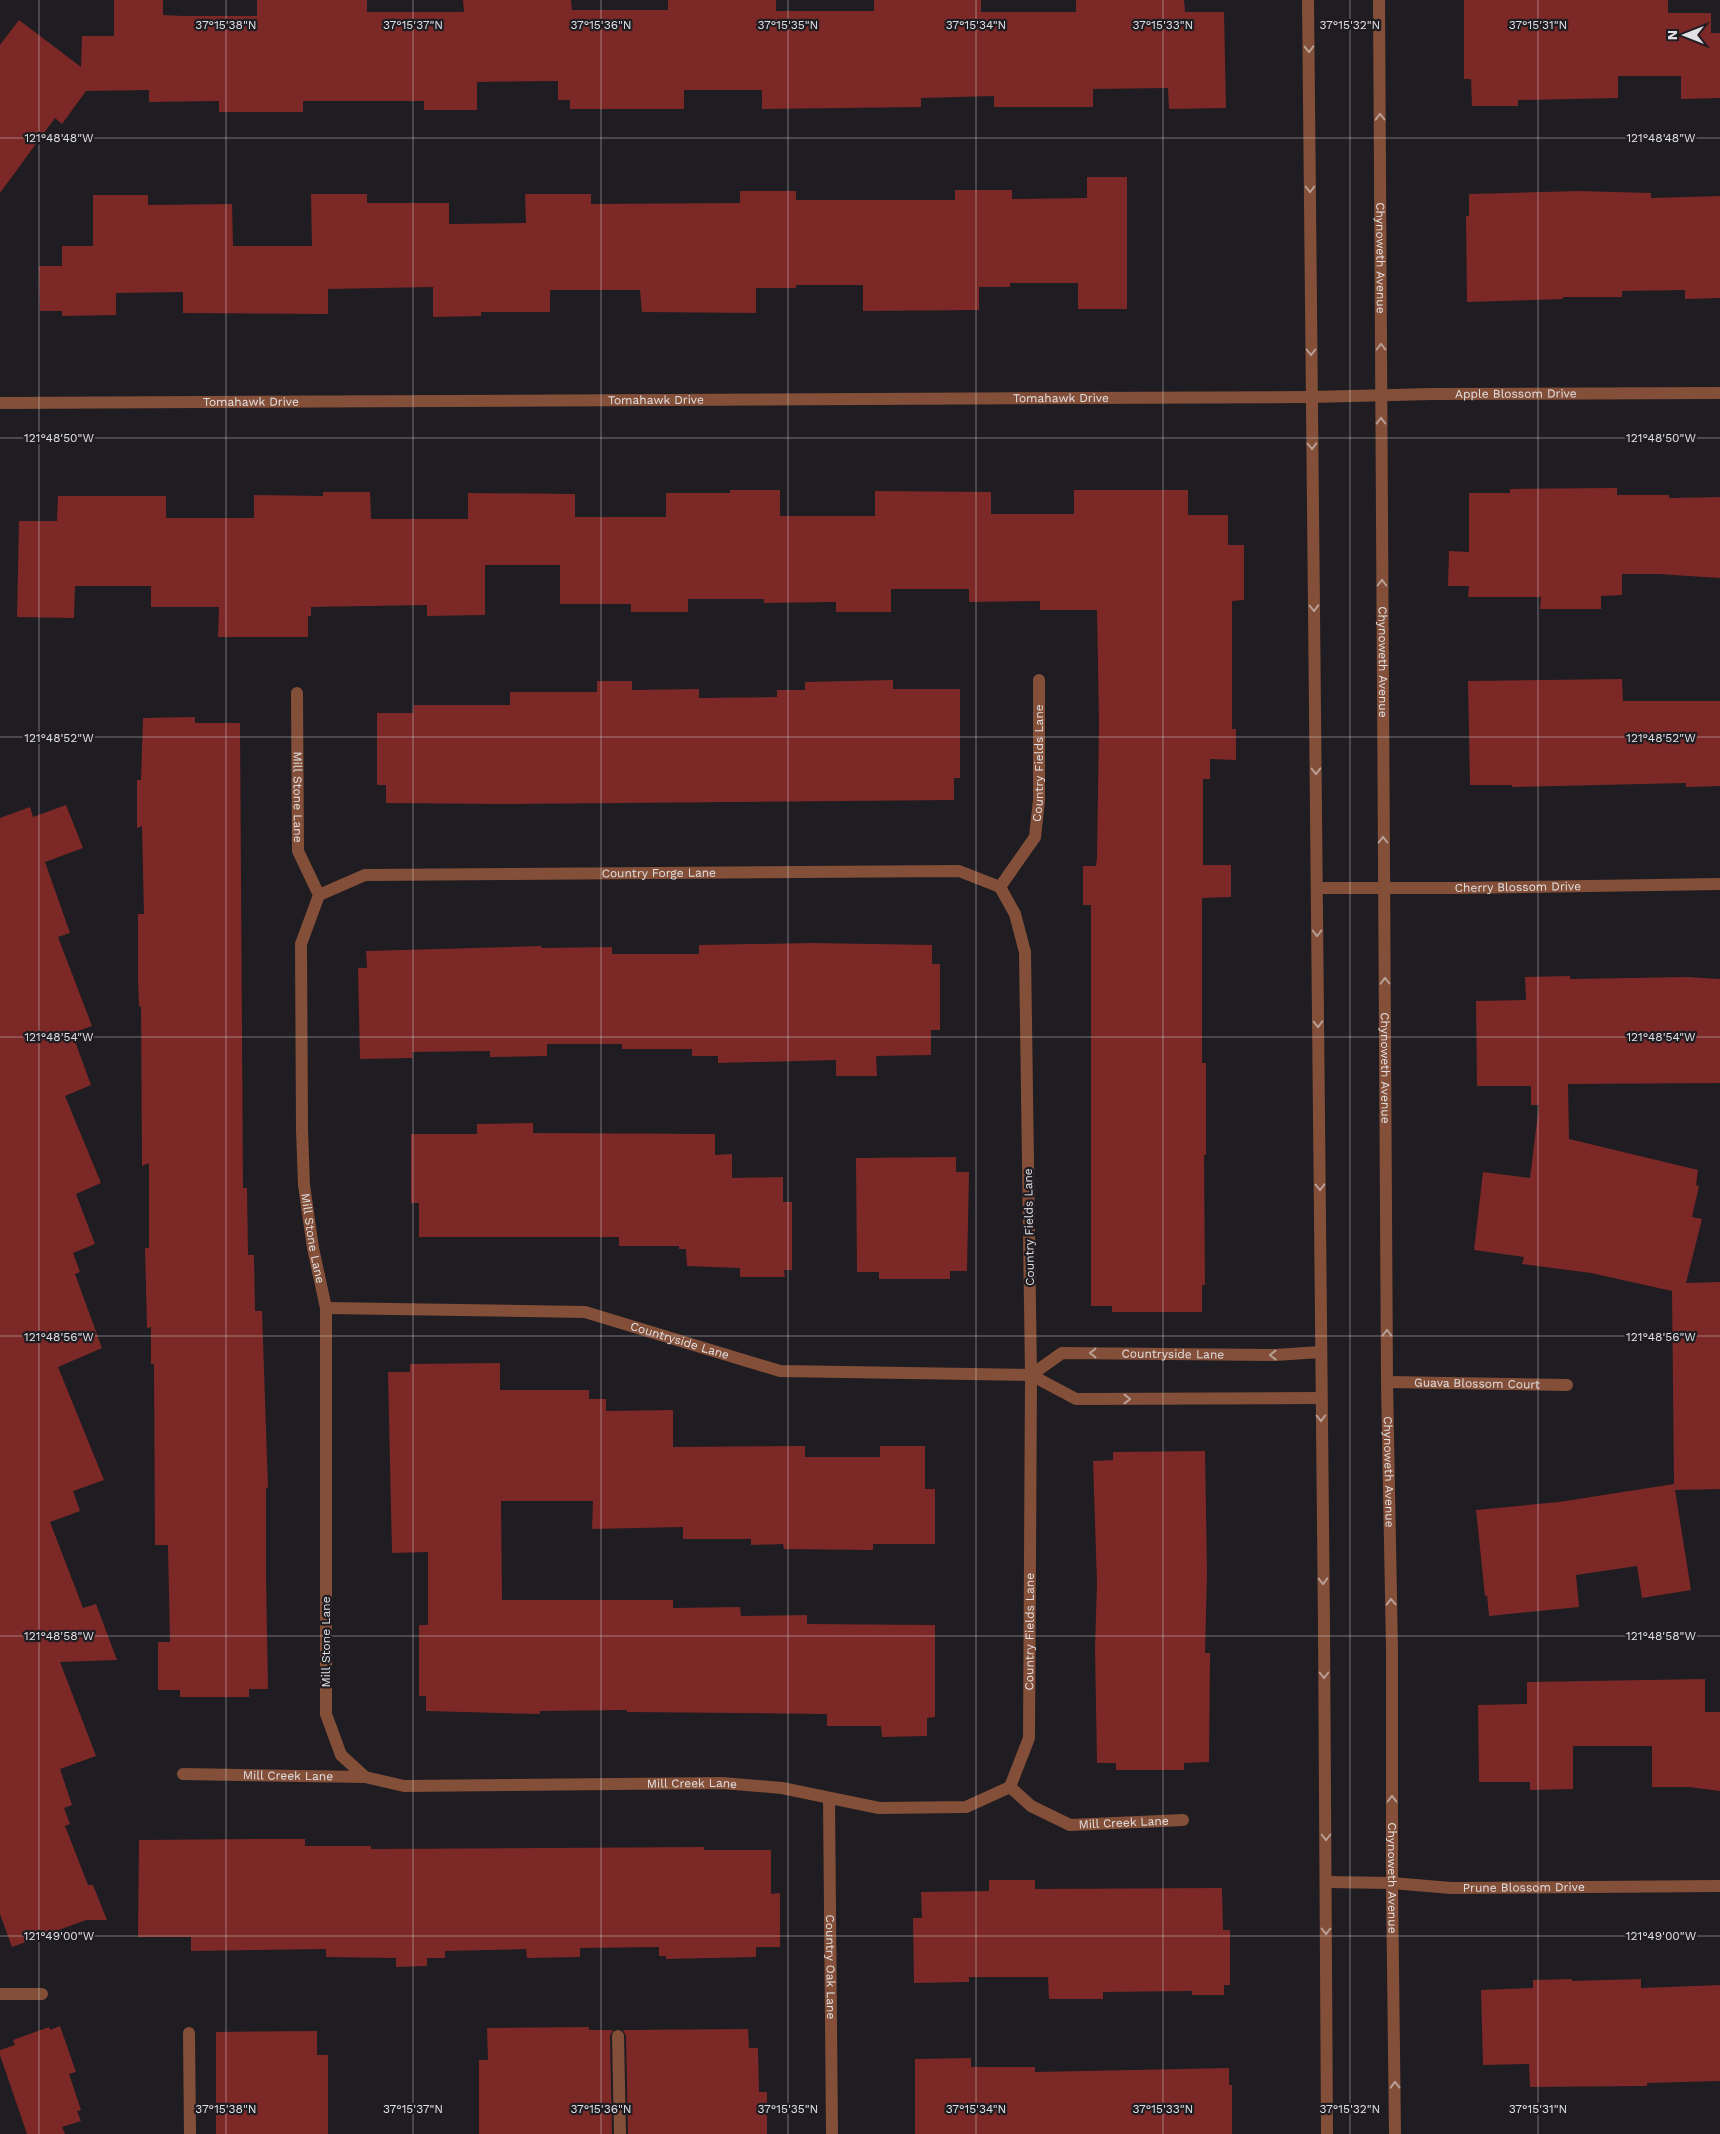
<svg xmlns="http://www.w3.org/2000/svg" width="1720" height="2134" font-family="'Work Sans',sans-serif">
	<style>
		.building { fill: #7c2827 }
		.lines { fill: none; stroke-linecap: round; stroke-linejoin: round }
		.service { stroke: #844f38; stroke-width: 12 }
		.minor { stroke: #844f38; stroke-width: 12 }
		.tertiary { stroke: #844f38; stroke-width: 12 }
		.oneway { stroke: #b79f96 }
		.ticks { fill: none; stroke: #e1e0e3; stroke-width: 1; stroke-opacity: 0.45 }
		.labels { text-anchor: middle; stroke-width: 4.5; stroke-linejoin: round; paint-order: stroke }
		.street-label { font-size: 12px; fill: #e1e0e3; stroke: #1f1c22 }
		.ticks-label { font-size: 12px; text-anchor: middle; fill: #e1e0e3; stroke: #1f1c22; stroke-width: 4.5; stroke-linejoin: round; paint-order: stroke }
	</style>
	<rect width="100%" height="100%" fill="#1f1c22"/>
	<!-- building -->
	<path class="building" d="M114,0H163V15L183,16H257V0H367V12H464L463,0H571L572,10H668V0H776V11H874V0H981V12H1076V0H1184L1185,12H1224L1226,108L1169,109L1168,88L1093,89V107H994V96L921,98V107L762,109V90H684V109H570V100H558V81L477,82V110H424V101H303V112H219V101L149,102V90L86,91L62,124L55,118L0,193V45L19,20L81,67L82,36H114Z
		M1464,0H1668V13H1711V33H1720V98L1681,99V76H1618V98L1518,100V106H1472L1471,79H1464Z
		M1087,177H1127V309H1078V283H1010V287H979V310L863,311V285H796V288H756V313L642,312L640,290H550V312H481V316L433,317V287L328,289V314L183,313V292L116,293V315L62,316V311H40L39,266H62V246H93V195H148V205L232,204L233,246H312L311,194H367V203H449V224L526,223L525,194H591V204L740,203V191H796V200H955V190H1012V199L1087,198Z
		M1578,191L1651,193V198L1720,196V298L1685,299V290L1622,291V297H1563V299L1467,302L1466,216H1469V194Z
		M1617,488V495H1669V498L1720,497V578L1658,574H1622V595L1601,596V609H1540L1541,597H1468L1469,586H1448L1449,551L1469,552V493H1510V489Z
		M730,490H780V516H875V491L991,492V514H1074V490H1188V515H1228V545H1244V600L1232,601V729H1236V760L1210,759V779H1203V865H1231V897L1202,898V1063H1206V1155H1204L1205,1285H1202V1312H1112V1306H1091V905H1083V866H1096L1097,857L1099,724L1097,610H1040V601L969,602V589H891V612H836V602L764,603V599H688V612H631V604H560V565H485V615L427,616V605L311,607V616H308V637H218L219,607H151V586H75L74,618L17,617L19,521H57L58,496H166V518H254V495L323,496V492H370L371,519H468V493L575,494V517H666V493H730Z
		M1622,679L1623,701H1720V786L1686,787V783L1512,787V785H1470L1468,681Z
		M893,680V689H960V778H954V800L499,804L386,803V785H377V713H413L414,705H510V692H597V681H632V690L699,689V698L777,697V690H805V682Z
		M195,717V723H240L243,1188H247L248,1255H254L255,1311H262L268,1488H266V1576L268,1689H249V1697H180V1690H158V1642H170L168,1545H155L154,1364H151V1327L147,1328L145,1248H149V1163L142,1166L141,1006L139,1007L138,980V914H144L142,826L137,828V780H141L143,718Z
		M66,805L83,848L45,862L70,933L58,937L92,1026L72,1033L91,1085L65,1096L101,1183L76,1194L95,1244L73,1253L80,1272L75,1274L102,1348L58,1367L104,1480L73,1491L80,1511L50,1522L83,1608L96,1604L117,1660L60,1662L96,1756L60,1769L72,1805L64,1808L70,1824L65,1826L88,1885H93L107,1920H86L12,1947L0,1914V818L30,807L33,817Z
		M812,943L932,945V964H940V1030H931V1055L876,1056L877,1076H836V1060L718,1063V1056H692V1049H622V1044H547V1056L490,1057V1051L412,1052L413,1058L360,1059L358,968H367L366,951L541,946L542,948L612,947V954H699V945Z
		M1570,976V979L1688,977L1720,979V1083L1568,1084L1569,1139L1698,1170L1696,1185L1699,1186L1692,1217L1702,1219L1686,1283L1720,1282V1489L1675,1490L1691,1590L1642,1598L1637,1566L1576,1575L1579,1607L1489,1616L1487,1595L1485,1596L1476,1510L1559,1502L1674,1484L1672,1291L1591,1273L1522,1264L1524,1257L1474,1250L1483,1172L1530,1178L1539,1105H1531V1086H1477L1476,1001L1526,1000L1525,977Z
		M533,1123V1133L715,1134V1155L732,1154V1178L783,1177V1202H792V1270H784L785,1277H740V1268L687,1266L686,1249H679V1246H619V1237H419V1203H411V1134H477V1124Z
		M956,1157V1172H969L967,1271H950V1279H879V1272H857L856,1158Z
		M500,1363V1390H589V1399H606V1411L673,1410V1447L805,1446V1457H880V1446H925V1489H935V1544H873V1550L784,1549L783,1544L751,1545V1539H683V1527L592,1529L593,1501H501L502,1600H673V1608L740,1607L741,1616L807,1615V1624L935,1625V1717L927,1718V1736L882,1737L881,1726H827V1714L627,1712V1710L540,1711V1714L426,1711V1696H419V1625H428V1552L392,1553L388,1372H410V1364Z
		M1205,1451L1207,1573L1205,1653H1210L1209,1762L1184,1763V1770H1116V1763H1097L1095,1648L1097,1583L1093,1461L1113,1460V1452Z
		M1705,1679V1712H1720V1791L1689,1787H1652V1746H1573V1789L1530,1790V1782H1479L1478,1705L1527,1704V1682Z
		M258,1839H305V1846H371V1849L704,1847V1850H771V1894L780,1893V1947H756V1957L666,1959V1956H659V1947L580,1948V1957L527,1958L526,1949L445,1951V1958H427V1966L396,1967V1958L326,1957V1949L191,1951V1937H138L139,1840Z
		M989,1880H1035V1889L1222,1888L1223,1930H1230V1985H1224V1995H1192V1991L1103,1992V1999H1049L1048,1977H969V1982L914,1983L913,1918H922L921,1892L989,1891Z
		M1572,1979V1981L1641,1979V1988L1720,1985V2081L1647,2083V2086L1530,2087L1529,2064L1483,2065L1481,1990L1533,1988V1980Z
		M60,2026L76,2072L69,2074L81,2110L77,2111L81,2121L62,2127L65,2134H27L0,2055V2050L15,2045L13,2040L49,2027L50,2030Z
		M589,2027V2030H613L610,2036L612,2134H479V2060H488L487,2028Z
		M748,2029L749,2048H758L759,2092H767V2134H628L626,2036L623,2030Z
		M317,2031V2055H328V2134H216V2032Z
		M971,2058V2067H1035V2072L1229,2068V2085H1232V2134H915V2059Z"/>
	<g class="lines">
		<!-- service -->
		<path class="service" d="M0,1994H42
			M189,2033L190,2134
			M618,2036L620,2134"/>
		<!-- minor -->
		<g class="minor">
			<path id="s1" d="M0,403L1311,397L1432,394L1720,393"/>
			<path id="s2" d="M297,693L298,851L319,895L301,944L302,1130L304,1185L313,1248L326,1308V1714L341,1755L365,1777"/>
			<path id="s3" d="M1317,888H1454L1720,884"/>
			<path id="s4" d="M319,895L365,875L959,871L1000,887"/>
			<path id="s5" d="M326,1308L585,1312L780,1371L1031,1375L1076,1399L1321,1398"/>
			<path id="s6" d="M1031,1375L1062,1353L1275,1355L1321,1352"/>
			<path id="s7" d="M1387,1382L1567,1385"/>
			<path id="s8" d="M183,1774L365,1777L404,1786L722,1783L782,1788L879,1808L966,1807L1010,1787L1031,1806L1070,1825L1183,1820"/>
			<path id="s9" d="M1010,1787L1029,1738L1031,1375L1025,952L1015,914L1000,887L1035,837L1039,800V680"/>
			<path id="s10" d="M829,1799L832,2134"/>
			<path id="s11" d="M1326,1882L1392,1883L1451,1888L1720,1886"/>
		</g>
		<!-- tertiary -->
		<g class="tertiary">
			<path d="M1308,0L1324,1626L1327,2134"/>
			<path id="s12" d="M1379,0L1387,1382L1392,1650V1883L1395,2134"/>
		</g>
	</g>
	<!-- one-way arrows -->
	<defs><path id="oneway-chevron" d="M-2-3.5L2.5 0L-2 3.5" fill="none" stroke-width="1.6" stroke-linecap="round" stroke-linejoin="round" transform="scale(1.25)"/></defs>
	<g class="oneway">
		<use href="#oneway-chevron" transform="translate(1309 49) rotate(89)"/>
		<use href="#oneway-chevron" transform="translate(1380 117) rotate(-91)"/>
		<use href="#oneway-chevron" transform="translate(1310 189) rotate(90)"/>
		<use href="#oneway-chevron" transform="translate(1381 347) rotate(-90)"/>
		<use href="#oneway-chevron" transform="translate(1311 352) rotate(90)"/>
		<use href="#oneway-chevron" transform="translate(1381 421) rotate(-90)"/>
		<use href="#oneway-chevron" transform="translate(1312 446) rotate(89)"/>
		<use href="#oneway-chevron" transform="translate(1382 583) rotate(-90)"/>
		<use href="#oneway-chevron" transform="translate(1314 608) rotate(89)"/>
		<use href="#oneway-chevron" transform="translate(1316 771) rotate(89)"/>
		<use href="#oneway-chevron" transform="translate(1383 840) rotate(-90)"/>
		<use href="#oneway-chevron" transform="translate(1317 933) rotate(90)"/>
		<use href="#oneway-chevron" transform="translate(1385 981) rotate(-91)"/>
		<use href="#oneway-chevron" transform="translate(1318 1024) rotate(89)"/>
		<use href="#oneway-chevron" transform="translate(1320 1187) rotate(89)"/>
		<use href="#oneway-chevron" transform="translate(1387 1333) rotate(-90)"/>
		<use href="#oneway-chevron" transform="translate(1093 1353) rotate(-180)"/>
		<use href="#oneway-chevron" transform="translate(1273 1355) rotate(180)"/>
		<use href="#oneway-chevron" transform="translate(1127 1399)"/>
		<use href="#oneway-chevron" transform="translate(1321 1418) rotate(89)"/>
		<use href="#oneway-chevron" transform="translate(1323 1581) rotate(89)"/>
		<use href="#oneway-chevron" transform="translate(1391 1602) rotate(-91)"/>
		<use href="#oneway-chevron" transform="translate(1324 1675) rotate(90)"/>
		<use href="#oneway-chevron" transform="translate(1392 1799) rotate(-90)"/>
		<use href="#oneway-chevron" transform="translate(1326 1837) rotate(90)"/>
		<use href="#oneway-chevron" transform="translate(1326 1931) rotate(90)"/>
		<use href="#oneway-chevron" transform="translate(1395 2085) rotate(-91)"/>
	</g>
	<!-- ticks -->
	<path class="ticks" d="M39,0V2134M226,0V2134M413,0V2134M601,0V2134M788,0V2134M976,0V2134M1163,0V2134M1350,0V2134M1538,0V2134M0,138H1720M0,438H1720M0,737H1720M0,1037H1720M0,1336H1720M0,1636H1720M0,1936H1720"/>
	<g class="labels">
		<!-- street labels -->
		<g class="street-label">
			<text dy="4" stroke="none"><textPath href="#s12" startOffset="258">Chynoweth Avenue</textPath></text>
			<text dy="4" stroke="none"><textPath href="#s1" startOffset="1516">Apple Blossom Drive</textPath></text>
			<text dy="4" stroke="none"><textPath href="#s1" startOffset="1061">Tomahawk Drive</textPath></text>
			<text dy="4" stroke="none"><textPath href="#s1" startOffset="656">Tomahawk Drive</textPath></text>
			<text dy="4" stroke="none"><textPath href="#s1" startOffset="251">Tomahawk Drive</textPath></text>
			<text dy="4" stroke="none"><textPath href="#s12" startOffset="662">Chynoweth Avenue</textPath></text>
			<text dy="4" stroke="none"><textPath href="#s9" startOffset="1044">Country Fields Lane</textPath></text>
			<text dy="4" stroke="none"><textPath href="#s2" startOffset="104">Mill Stone Lane</textPath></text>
			<text dy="4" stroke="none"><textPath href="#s4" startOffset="344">Country Forge Lane</textPath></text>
			<text dy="4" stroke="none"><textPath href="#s3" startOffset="201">Cherry Blossom Drive</textPath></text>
			<text dy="4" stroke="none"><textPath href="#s12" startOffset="1068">Chynoweth Avenue</textPath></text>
			<text transform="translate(1029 1227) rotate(-91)" y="4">Country Fields Lane</text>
			<text dy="4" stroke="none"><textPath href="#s2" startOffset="554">Mill Stone Lane</textPath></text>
			<text dy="4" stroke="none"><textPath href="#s5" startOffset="358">Countryside Lane</textPath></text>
			<text dy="4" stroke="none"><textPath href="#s6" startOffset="149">Countryside Lane</textPath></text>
			<text dy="4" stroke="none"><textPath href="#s7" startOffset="90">Guava Blossom Court</textPath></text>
			<text dy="4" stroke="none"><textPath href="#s12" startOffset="1472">Chynoweth Avenue</textPath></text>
			<text dy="4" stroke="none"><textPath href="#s9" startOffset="159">Country Fields Lane</textPath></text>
			<text transform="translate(326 1642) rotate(-90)" y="4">Mill Stone Lane</text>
			<text dy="4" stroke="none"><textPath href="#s8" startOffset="105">Mill Creek Lane</textPath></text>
			<text dy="4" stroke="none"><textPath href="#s8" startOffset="510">Mill Creek Lane</textPath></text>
			<text dy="4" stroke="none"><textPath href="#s8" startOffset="960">Mill Creek Lane</textPath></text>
			<text dy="4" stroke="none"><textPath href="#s12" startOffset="1878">Chynoweth Avenue</textPath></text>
			<text dy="4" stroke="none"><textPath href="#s11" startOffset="198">Prune Blossom Drive</textPath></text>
			<text dy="4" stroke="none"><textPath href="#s10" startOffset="168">Country Oak Lane</textPath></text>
		</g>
	</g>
	<g class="ticks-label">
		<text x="226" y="29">37°15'38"N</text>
		<text x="413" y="29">37°15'37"N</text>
		<text x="601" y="29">37°15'36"N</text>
		<text x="788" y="29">37°15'35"N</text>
		<text x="976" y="29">37°15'34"N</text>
		<text x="1163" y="29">37°15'33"N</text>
		<text x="1350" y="29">37°15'32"N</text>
		<text x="1538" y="29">37°15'31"N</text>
		<text x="1661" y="142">121°48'48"W</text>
		<text x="59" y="142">121°48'48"W</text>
		<text x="1661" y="442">121°48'50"W</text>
		<text x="59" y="442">121°48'50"W</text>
		<text x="1661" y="742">121°48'52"W</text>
		<text x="59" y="742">121°48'52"W</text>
		<text x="1661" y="1041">121°48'54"W</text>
		<text x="59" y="1041">121°48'54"W</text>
		<text x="1661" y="1341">121°48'56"W</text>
		<text x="59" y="1341">121°48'56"W</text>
		<text x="1661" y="1640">121°48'58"W</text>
		<text x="59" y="1640">121°48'58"W</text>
		<text x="1661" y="1940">121°49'00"W</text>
		<text x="59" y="1940">121°49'00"W</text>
		<text x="226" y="2113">37°15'38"N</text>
		<text x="413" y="2113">37°15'37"N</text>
		<text x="601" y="2113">37°15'36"N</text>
		<text x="788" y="2113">37°15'35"N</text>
		<text x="976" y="2113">37°15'34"N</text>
		<text x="1163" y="2113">37°15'33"N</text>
		<text x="1350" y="2113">37°15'32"N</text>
		<text x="1538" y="2113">37°15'31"N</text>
	</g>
	<!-- north arrow -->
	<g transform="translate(1685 35) rotate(270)" stroke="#1f1c22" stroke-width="4" paint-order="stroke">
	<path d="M0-4L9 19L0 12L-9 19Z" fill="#e1e0e3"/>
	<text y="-8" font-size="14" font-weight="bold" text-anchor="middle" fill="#e1e0e3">N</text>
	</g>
</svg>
